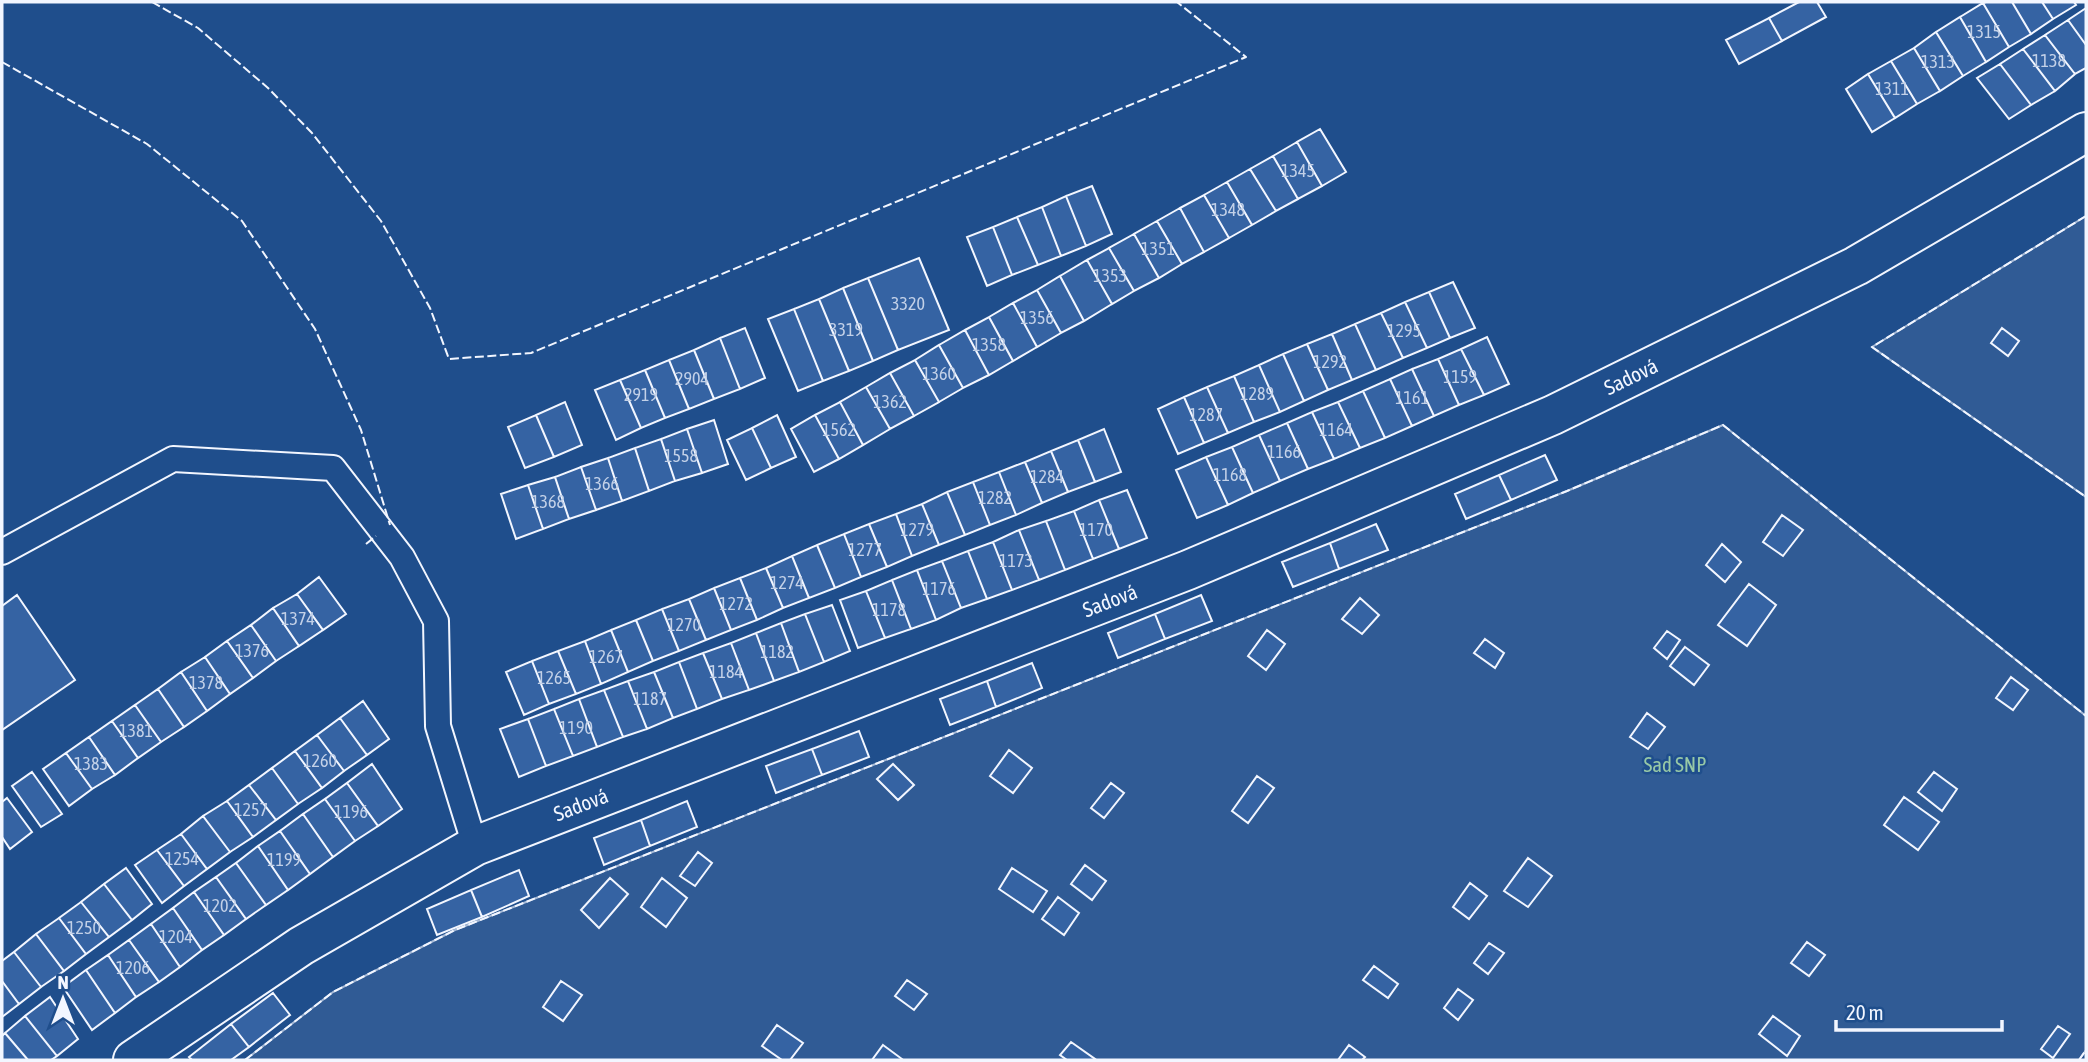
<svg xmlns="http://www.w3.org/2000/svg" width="2088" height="1062" font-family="'Asap Condensed',sans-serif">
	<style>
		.garden { fill: #305b95; stroke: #a8bbd7; stroke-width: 2 }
		.building { fill: #3563a3; stroke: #f2f6ff; stroke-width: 2 }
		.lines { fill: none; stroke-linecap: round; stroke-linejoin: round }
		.service-casing { stroke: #f2f6ff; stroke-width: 28 }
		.minor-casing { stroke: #f2f6ff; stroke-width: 42 }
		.service { stroke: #1f4e8c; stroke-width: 24 }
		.minor { stroke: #1f4e8c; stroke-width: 38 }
		.fence { stroke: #f2f6ff; stroke-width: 2; stroke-dasharray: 9 3.5; stroke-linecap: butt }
		.labels { text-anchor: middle; stroke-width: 5; stroke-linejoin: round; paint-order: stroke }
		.number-label { font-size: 18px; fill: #c3d1e8 }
		.street-label { font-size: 21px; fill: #f2f6ff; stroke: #1f4e8c }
		.park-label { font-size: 21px; fill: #97c8a6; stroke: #1f4e8c }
	</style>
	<rect width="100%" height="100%" fill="#1f4e8c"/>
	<!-- garden -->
	<path class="garden" d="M2086,216V497L1872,347Z
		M1723,425L2086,716V1050L2079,1060H245L333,992L455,930L1567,491Z"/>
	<!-- building -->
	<path class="building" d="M1799,2H1817L1826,17L1782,41L1769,18Z
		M1986,2H2012L2031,34L2009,47L1983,3Z
		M2012,2H2042L2053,19L2031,34Z
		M2042,2H2074L2076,5L2053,19Z
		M1983,3L2009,47L1986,62L1960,17Z
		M2086,8V45L2068,20Z
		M1960,17L1986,62L1963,76L1936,32Z
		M1769,18L1782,41L1739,64L1726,40Z
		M2068,20L2086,45V68L2075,74L2045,35Z
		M1936,32L1963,76L1940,91L1914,48Z
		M2045,35L2075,74L2055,91L2023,49Z
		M1914,48L1940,91L1917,104L1891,61Z
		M2023,49L2055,91L2031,105L2000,64Z
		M1891,61L1917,104L1895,118L1868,74Z
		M2000,64L2031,105L2009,119L1977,78Z
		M1868,74L1895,118L1872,132L1846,89Z
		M1320,129L1346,172L1322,186L1297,142Z
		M1297,142L1322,186L1298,199L1273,156Z
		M1273,156L1298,199L1276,211L1250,169Z
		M1250,169L1276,211L1252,225L1227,182Z
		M1227,182L1252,225L1229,238L1204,195Z
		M1092,186L1112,234L1086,246L1066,196Z
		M1204,195L1229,238L1204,252L1180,208Z
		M1066,196L1086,246L1061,256L1042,207Z
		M1042,207L1061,256L1038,265L1017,217Z
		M1180,208L1204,252L1182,264L1157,221Z
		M1017,217L1038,265L1012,275L993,227Z
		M1157,221L1182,264L1159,278L1134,234Z
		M993,227L1012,275L987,286L967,237Z
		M1134,234L1159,278L1134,291L1109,248Z
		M1109,248L1134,291L1112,304L1087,260Z
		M919,258L949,330L898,350L868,278Z
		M1087,260L1112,304L1084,321L1060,276Z
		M1060,276L1084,321L1061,333L1037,290Z
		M868,278L898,350L873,361L843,288Z
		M1453,282L1475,328L1450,338L1429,292Z
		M843,288L873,361L849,371L819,299Z
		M1037,290L1061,333L1037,347L1013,303Z
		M1429,292L1450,338L1427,348L1405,302Z
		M819,299L849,371L823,381L794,309Z
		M1405,302L1427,348L1403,358L1381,313Z
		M1013,303L1037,347L1013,361L989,317Z
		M794,309L823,381L798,391L768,319Z
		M1381,313L1403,358L1376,370L1355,324Z
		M989,317L1013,361L989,375L965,330Z
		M1355,324L1376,370L1352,380L1332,334Z
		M745,328L765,378L740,389L720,338Z
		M2002,328L2019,341L2008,356L1991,343Z
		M965,330L989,375L963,388L939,345Z
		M1332,334L1352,380L1328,390L1307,344Z
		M1487,337L1509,384L1484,395L1461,349Z
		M720,338L740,389L714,399L694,350Z
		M1307,344L1328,390L1304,401L1283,354Z
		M939,345L963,388L939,402L915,360Z
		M1461,349L1484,395L1459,405L1438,359Z
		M694,350L714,399L689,409L669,360Z
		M1283,354L1304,401L1280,412L1259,365Z
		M1438,359L1459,405L1434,416L1412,369Z
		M669,360L689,409L665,418L645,370Z
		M915,360L939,402L914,416L890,373Z
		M1259,365L1280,412L1254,422L1234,376Z
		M1412,369L1434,416L1412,426L1390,379Z
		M645,370L665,418L641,428L620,380Z
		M890,373L914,416L890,429L866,387Z
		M1234,376L1254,422L1228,433L1207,387Z
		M1390,379L1412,426L1385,438L1363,391Z
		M620,380L641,428L616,440L595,390Z
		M866,387L890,429L863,445L840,402Z
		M1207,387L1228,433L1204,443L1184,397Z
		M1363,391L1385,438L1360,448L1338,402Z
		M1184,397L1204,443L1178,454L1158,409Z
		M565,402L582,445L554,457L536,415Z
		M840,402L863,445L839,459L815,415Z
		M1338,402L1360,448L1334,459L1312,412Z
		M1312,412L1334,459L1308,469L1287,423Z
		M536,415L554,457L525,468L508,427Z
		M777,415L796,457L771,468L752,428Z
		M815,415L839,459L814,472L791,429Z
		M714,420L728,464L702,473L687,429Z
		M1287,423L1308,469L1280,481L1259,435Z
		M752,428L771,468L746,480L727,440Z
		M687,429L702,473L675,481L661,439Z
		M1104,429L1121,472L1095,482L1078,440Z
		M1259,435L1280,481L1253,493L1232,447Z
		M661,439L675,481L649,491L635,448Z
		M1078,440L1095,482L1068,492L1051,451Z
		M1232,447L1253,493L1228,505L1206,457Z
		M635,448L649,491L622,501L608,458Z
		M1051,451L1068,492L1042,503L1025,462Z
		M1545,455L1557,480L1511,500L1499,475Z
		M1206,457L1228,505L1197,518L1176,470Z
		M608,458L622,501L596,510L581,467Z
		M1025,462L1042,503L1016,515L999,472Z
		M581,467L596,510L569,519L555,477Z
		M999,472L1016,515L990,525L973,482Z
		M1499,475L1511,500L1466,519L1455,494Z
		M555,477L569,519L543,529L528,485Z
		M973,482L990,525L965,535L947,492Z
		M528,485L543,529L516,539L501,494Z
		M1127,490L1147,538L1119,549L1099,500Z
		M947,492L965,535L939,545L922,504Z
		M1099,500L1119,549L1093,559L1074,511Z
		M922,504L939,545L912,556L896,514Z
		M1074,511L1093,559L1065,570L1046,521Z
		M896,514L912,556L887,567L869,524Z
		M1782,515L1803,530L1783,556L1763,542Z
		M1046,521L1065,570L1039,580L1019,530Z
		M869,524L887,567L861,577L844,534Z
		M1376,524L1388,550L1339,569L1330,543Z
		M1019,530L1039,580L1012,590L993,542Z
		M844,534L861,577L835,588L817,545Z
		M993,542L1012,590L987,599L968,551Z
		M1330,543L1339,569L1293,587L1282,562Z
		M1722,544L1741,562L1725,582L1706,565Z
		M817,545L835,588L809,598L792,556Z
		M968,551L987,599L961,608L942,561Z
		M792,556L809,598L783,608L766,568Z
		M942,561L961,608L936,620L917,570Z
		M766,568L783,608L757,620L740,578Z
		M917,570L936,620L911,629L892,580Z
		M319,577L346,614L323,630L297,594Z
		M740,578L757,620L731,630L714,588Z
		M892,580L911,629L885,638L866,591Z
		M1749,584L1776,605L1747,646L1718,625Z
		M714,588L731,630L706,640L689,599Z
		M866,591L885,638L858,648L840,600Z
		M297,594L323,630L299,646L273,608Z
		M17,595L75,680L2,730V606Z
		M1201,595L1212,621L1165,639L1155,614Z
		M1360,598L1379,615L1362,634L1342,619Z
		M689,599L706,640L679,651L662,609Z
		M832,605L850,651L824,662L805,614Z
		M273,608L299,646L276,661L251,625Z
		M662,609L679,651L653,661L636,620Z
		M805,614L824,662L799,672L781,623Z
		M1155,614L1165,639L1118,658L1108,633Z
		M636,620L653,661L628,672L611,630Z
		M781,623L799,672L774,681L756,633Z
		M251,625L276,661L253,678L227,641Z
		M611,630L628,672L601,684L585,641Z
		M1267,630L1285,644L1266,670L1248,656Z
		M1667,631L1680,640L1667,659L1654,648Z
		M756,633L774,681L749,690L731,643Z
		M1485,639L1504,653L1495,668L1474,653Z
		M227,641L253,678L230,694L205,657Z
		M585,641L601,684L576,694L558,651Z
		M731,643L749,690L722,699L703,653Z
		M1685,647L1709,665L1694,685L1670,666Z
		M558,651L576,694L549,704L532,661Z
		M703,653L722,699L697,709L679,662Z
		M205,657L230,694L207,711L181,672Z
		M532,661L549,704L524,715L506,672Z
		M679,662L697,709L673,718L654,672Z
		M1032,663L1042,688L996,707L987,681Z
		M181,672L207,711L184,727L158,689Z
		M654,672L673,718L647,729L628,681Z
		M2011,677L2028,690L2013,710L1996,698Z
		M628,681L647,729L623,737L604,690Z
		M987,681L996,707L950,725L940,699Z
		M158,689L184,727L161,742L135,705Z
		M604,690L623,737L597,747L579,699Z
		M579,699L597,747L573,756L554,709Z
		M363,701L389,739L367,755L340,718Z
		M135,705L161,742L138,758L112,721Z
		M554,709L573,756L546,766L528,719Z
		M1647,713L1665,727L1648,749L1630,737Z
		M340,718L367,755L344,771L317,735Z
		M528,719L546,766L519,777L500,729Z
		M112,721L138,758L115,775L89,737Z
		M859,731L869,757L822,775L812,749Z
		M317,735L344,771L322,788L295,751Z
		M89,737L115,775L92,789L66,753Z
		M812,749L822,775L776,793L766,766Z
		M1009,750L1032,768L1013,793L990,776Z
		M295,751L322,788L298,804L272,768Z
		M66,753L92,789L69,806L43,769Z
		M372,764L402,809L378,826L347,783Z
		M893,764L914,785L898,800L877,779Z
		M272,768L298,804L276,820L249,785Z
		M32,772L62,814L41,827L12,786Z
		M1934,772L1957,789L1942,811L1918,792Z
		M1257,776L1274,788L1248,823L1232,811Z
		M347,783L378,826L355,841L325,799Z
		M1111,783L1124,793L1104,818L1091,808Z
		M249,785L276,820L253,837L227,801Z
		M1904,797L1939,822L1918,850L1884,825Z
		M7,798L32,832L10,849L2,837V802Z
		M325,799L355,841L333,857L303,814Z
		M227,801L253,837L230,852L203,816Z
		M687,801L697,827L650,846L641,820Z
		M303,814L333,857L310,874L280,831Z
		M203,816L230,852L207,869L181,834Z
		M641,820L650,846L604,865L594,838Z
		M280,831L310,874L288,890L258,846Z
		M181,834L207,869L184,886L157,850Z
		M258,846L288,890L266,905L236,863Z
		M157,850L184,886L162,903L135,865Z
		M698,852L712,863L695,886L680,876Z
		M1528,858L1552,876L1528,907L1504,891Z
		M236,863L266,905L246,919L216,877Z
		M1085,865L1106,881L1092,900L1071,884Z
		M126,868L152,904L132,920L104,884Z
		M1012,868L1047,891L1033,912L999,889Z
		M519,870L529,896L482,917L471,890Z
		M216,877L246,919L224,935L194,892Z
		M610,878L628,894L599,928L581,910Z
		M662,878L687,898L666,927L641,907Z
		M1470,883L1487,896L1469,919L1453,907Z
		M104,884L132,920L109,937L81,902Z
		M471,890L482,917L437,935L427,909Z
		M194,892L224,935L202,950L173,908Z
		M1058,897L1079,913L1064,935L1042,919Z
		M81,902L109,937L86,954L59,918Z
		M173,908L202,950L180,967L151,924Z
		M59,918L86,954L64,971L36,934Z
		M151,924L180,967L159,982L129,940Z
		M36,934L64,971L41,987L14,952Z
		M129,940L159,982L136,997L108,955Z
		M1807,942L1825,955L1809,976L1791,963Z
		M1489,943L1504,953L1488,974L1474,963Z
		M14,952L41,987L19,1004L2,981V961Z
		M108,955L136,997L115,1013L86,970Z
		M1374,966L1398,984L1388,998L1363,980Z
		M86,970L115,1013L92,1030L63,987Z
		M907,980L927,994L914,1010L895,996Z
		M2,981L19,1004L2,1017Z
		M561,981L582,995L563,1021L543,1007Z
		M1458,989L1473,1000L1458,1020L1444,1008Z
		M273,993L290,1015L249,1047L231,1024Z
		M50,997L78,1039L57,1056L25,1016Z
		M25,1016L57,1056L51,1060H28L5,1033Z
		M1773,1016L1800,1036L1787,1056L1759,1034Z
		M231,1024L249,1047L231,1060H192L189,1057Z
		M777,1025L803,1043L790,1060H782L762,1046Z
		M2058,1026L2070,1034L2053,1058L2041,1049Z
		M5,1033L28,1060H2V1036Z
		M1071,1042L1095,1059L1094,1060H1067L1060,1055Z
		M883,1045L902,1059L901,1060H872Z
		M1349,1045L1365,1057L1362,1060H1338Z"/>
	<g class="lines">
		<!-- service casing -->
		<g class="service-casing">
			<path id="service" d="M2,552L173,459L333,468L402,557L436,621L438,726L475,846"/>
		</g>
		<!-- minor casing -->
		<g class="minor-casing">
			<path id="minor" d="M133,1060L301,946L475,846L1188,570L1553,415L1856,266L2086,132"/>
		</g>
		<!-- service -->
		<use href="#service" class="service"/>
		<!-- minor -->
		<use href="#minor" class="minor"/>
		<!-- fence -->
		<path class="fence" d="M152,2L198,28L268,88L312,133L381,221L430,308L449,359L531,353L1246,57L1177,2
			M2,62L147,144L242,221L315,329L361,430L390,525
			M2086,216L1872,347L2086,497
			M366,544L376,536
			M245,1060L333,992L455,930L1567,491L1723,425L2086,716
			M2079,1060L2086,1050"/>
	</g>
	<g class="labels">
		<!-- number labels -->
		<g class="number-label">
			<text x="1984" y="38">1315</text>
			<text x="2049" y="67">1138</text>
			<text x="1938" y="68">1313</text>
			<text x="1892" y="95">1311</text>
			<text x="1298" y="177">1345</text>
			<text x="1228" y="216">1348</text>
			<text x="1158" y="255">1351</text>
			<text x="1110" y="282">1353</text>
			<text x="908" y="310">3320</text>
			<text x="1037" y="324">1356</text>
			<text x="846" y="336">3319</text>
			<text x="1404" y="337">1295</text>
			<text x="989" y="351">1358</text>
			<text x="1330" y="368">1292</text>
			<text x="939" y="380">1360</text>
			<text x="1460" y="383">1159</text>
			<text x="692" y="385">2904</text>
			<text x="1257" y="400">1289</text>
			<text x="641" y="401">2919</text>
			<text x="1412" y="404">1161</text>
			<text x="890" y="408">1362</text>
			<text x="1206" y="421">1287</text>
			<text x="839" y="436">1562</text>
			<text x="1336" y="436">1164</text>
			<text x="1284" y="458">1166</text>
			<text x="681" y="462">1558</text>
			<text x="1230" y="481">1168</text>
			<text x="1047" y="483">1284</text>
			<text x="602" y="490">1366</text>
			<text x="995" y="504">1282</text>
			<text x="548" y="508">1368</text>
			<text x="917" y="536">1279</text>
			<text x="1096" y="536">1170</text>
			<text x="865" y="556">1277</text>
			<text x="1016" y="567">1173</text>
			<text x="787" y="589">1274</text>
			<text x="939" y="595">1176</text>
			<text x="736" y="610">1272</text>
			<text x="889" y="616">1178</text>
			<text x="298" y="625">1374</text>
			<text x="684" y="631">1270</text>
			<text x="252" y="657">1376</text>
			<text x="777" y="658">1182</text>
			<text x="606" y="663">1267</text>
			<text x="726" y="678">1184</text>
			<text x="554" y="684">1265</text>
			<text x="206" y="689">1378</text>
			<text x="650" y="705">1187</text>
			<text x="576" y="734">1190</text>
			<text x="136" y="737">1381</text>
			<text x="320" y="767">1260</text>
			<text x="91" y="770">1383</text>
			<text x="251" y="816">1257</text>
			<text x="351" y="818">1196</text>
			<text x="182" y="865">1254</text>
			<text x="284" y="866">1199</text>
			<text x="220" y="912">1202</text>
			<text x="84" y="934">1250</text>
			<text x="176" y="943">1204</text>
			<text x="133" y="974">1206</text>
		</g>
		<!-- street labels -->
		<g class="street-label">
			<text transform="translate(1631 377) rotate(-26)" y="7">Sadová</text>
			<text transform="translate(1110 601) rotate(-21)" y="7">Sadová</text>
			<text transform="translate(581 805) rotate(-21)" y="7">Sadová</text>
		</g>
		<!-- park labels -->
		<g class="park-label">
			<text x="1675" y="772">Sad SNP</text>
		</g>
	</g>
	<!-- border -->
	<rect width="2088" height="1062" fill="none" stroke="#f2f6ff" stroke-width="7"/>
	<!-- north arrow -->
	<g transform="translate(63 999)" stroke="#1f4e8c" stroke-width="5" paint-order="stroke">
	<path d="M0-5L12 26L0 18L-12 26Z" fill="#f2f6ff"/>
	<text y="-10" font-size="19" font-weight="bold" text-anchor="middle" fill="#f2f6ff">N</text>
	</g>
	<!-- scale -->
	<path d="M1836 1020v10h166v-10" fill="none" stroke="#f2f6ff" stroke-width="3.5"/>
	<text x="1846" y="1020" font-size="21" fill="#f2f6ff" stroke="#1f4e8c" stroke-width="5" paint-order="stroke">20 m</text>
</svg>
